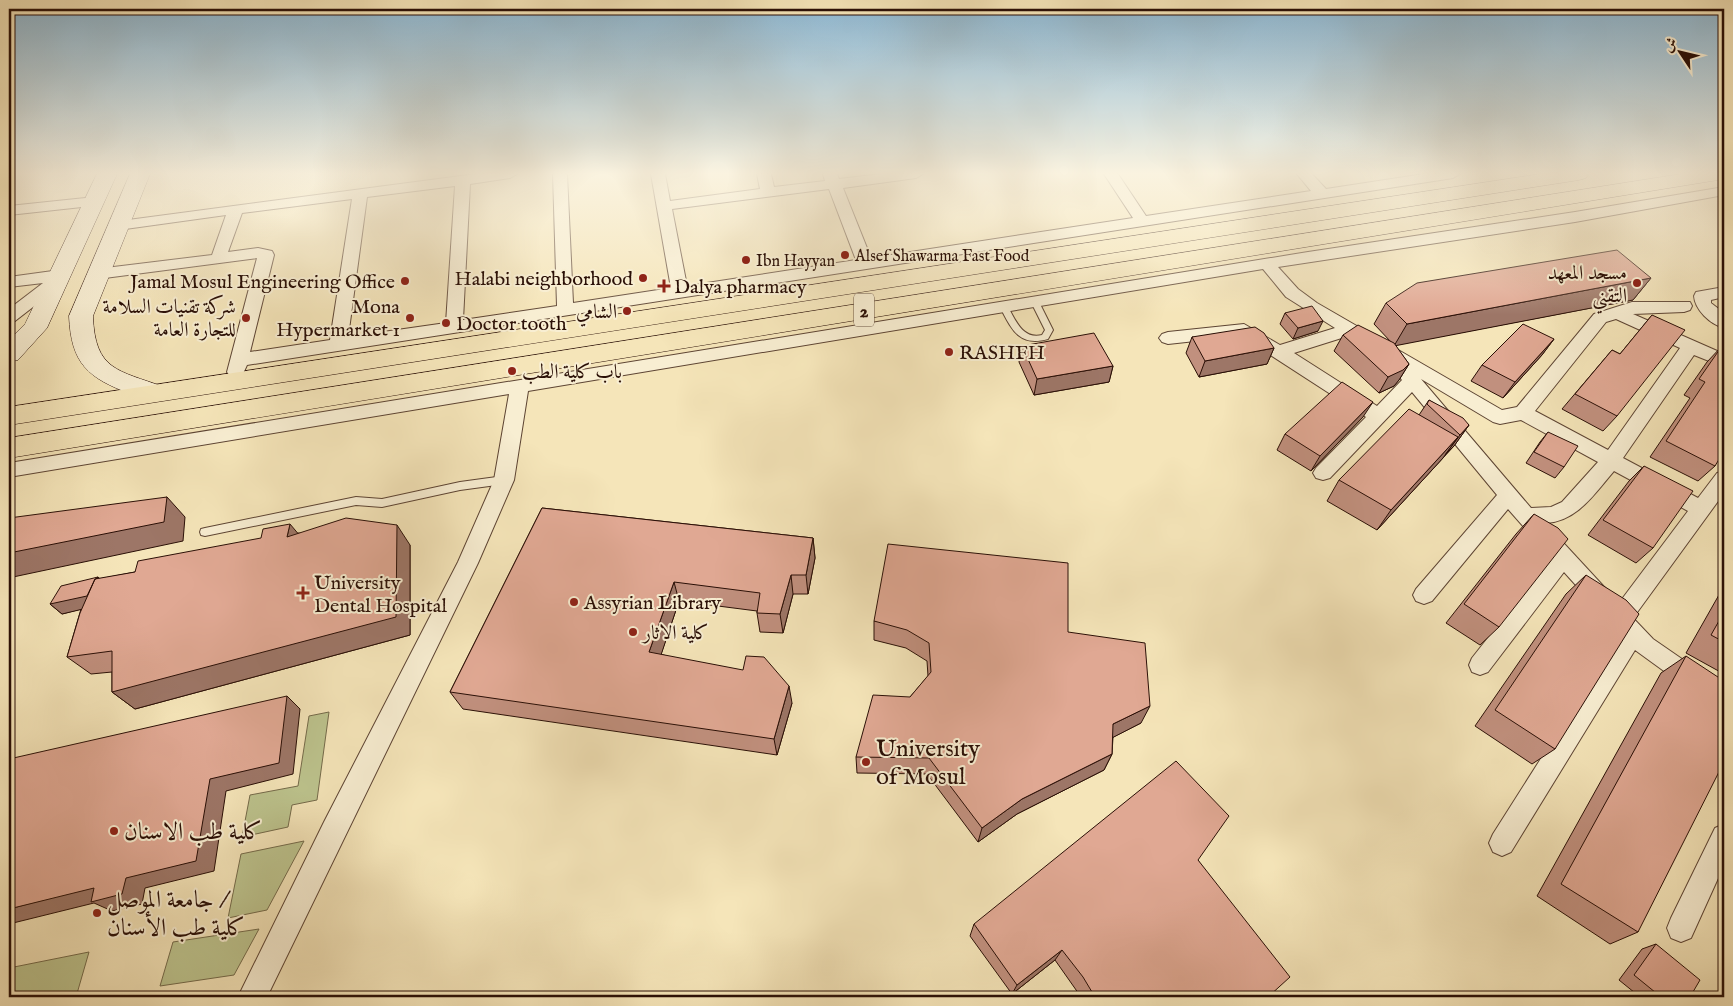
<svg xmlns="http://www.w3.org/2000/svg" width="1733" height="1006" font-family="'IM FELL English',Amiri,serif">
	<style>
		.green { fill: #bdc48e; stroke: #746a4a }
		.lines { fill: none; stroke-linecap: round; stroke-linejoin: round }
		.lane-casing { stroke: #5d4433; stroke-width: 2 }
		.street-casing { stroke: #5d4433; stroke-width: 2 }
		.secondary-casing { stroke: #2a0f06; stroke-width: 1 }
		.highway-casing { stroke: #2a0f06; stroke-width: 1 }
		.lane { fill: #f8eed2; fill-rule: evenodd }
		.street { fill: #f8eed2; fill-rule: evenodd }
		.secondary { fill: #f8eed2; fill-rule: evenodd }
		.highway { fill: #f5e5b9; fill-rule: evenodd }
		.wall { fill: #c1907e; stroke: #2a0f06 }
		.shaded-wall { fill: #9d7667; stroke: #2a0f06 }
		.building { fill: #e0a893; stroke: #2a0f06 }
		.poi-dot { fill: #8f2418; stroke: #f8eed2; stroke-width: 2 }
		.labels { text-anchor: middle; stroke-width: 4; stroke-linejoin: round; paint-order: stroke }
		.far-poi-label { font-size: 16px; fill: #2a0f06; stroke: #f8eed2; text-anchor: start }
		.shield { fill: #f8eed2; stroke: #685243; stroke-width: 1 }
		.shield-label { font-size: 19px; font-weight: bold; fill: #2a0f06 }
		.poi-label { font-size: 20px; fill: #2a0f06; stroke: #f8eed2; text-anchor: start }
		.near-poi-label { font-size: 24px; fill: #2a0f06; stroke: #f8eed2; text-anchor: start }
	</style>
	<rect width="100%" height="100%" fill="#f5e5b9"/>
	<filter id="stains"><feTurbulence type="fractalNoise" baseFrequency=".004" numOctaves="4"/><feColorMatrix values="0 0 0 0 .2 0 0 0 0 .09 0 0 0 0 .02 0 0 0 .5 -.17"/></filter>
	<radialGradient id="worn" r=".72"><stop offset=".6" stop-color="#630" stop-opacity="0"/><stop offset="1" stop-color="#630" stop-opacity=".3"/></radialGradient>
	<!-- green -->
	<path class="green" d="M329,712L317,800L292,805L288,827L242,837L250,795L298,786L309,716Z
		M304,841L267,910L228,918L241,854Z
		M259,929L234,975L160,986L173,942Z
		M89,952L76,997H9V968Z"/>
	<g class="lines">
		<!-- lane casing -->
		<g class="lane-casing">
			<path id="lane" d="M1035,299L1039,302L1053,330L1048,339C1019,347 1012,330 1000,307L1004,304L1007,305C1015,319 1022,340 1042,335L1045,330L1031,302Z
				M504,476L509,480L504,484L460,490L382,507L356,505L205,536L201,535L200,532L201,529L205,528L356,497L382,499L460,482Z"/>
		</g>
		<!-- street casing -->
		<g class="street-casing">
			<path id="street" d="M476,174H517L510,178L470,184L463,320L557,306L553,174H567L573,303L671,288L651,174H665L670,201L760,189L757,174H771L774,187L825,181L823,174H837L839,179L881,174H923L916,178L843,188L871,258L1133,218L1104,174H1118L1146,216L1311,191L1297,174H1312L1326,189L1424,174H1460L1453,178L247,365L242,376L236,378L230,376L227,372L257,258L97,279L91,278L89,274L91,270L97,269L212,255L226,215L118,230L110,225L113,222ZM455,186L446,323L348,337L367,197ZM829,189L856,260L687,286L672,209ZM352,199L330,340L250,352L274,255L272,251L258,248L228,252L242,213Z
				M1724,187V195L1575,222L1278,267L1298,289L1317,303L1502,410L1517,407L1594,314L1632,302H1690L1692,306L1690,310L1684,312L1633,314L1724,354V367L1694,355L1623,458L1698,498L1717,473L1724,471V493L1633,618L1653,639L1724,688V710L1708,703L1635,650L1511,852L1502,856L1493,852L1489,843L1493,834L1620,634L1564,572L1488,672L1480,675L1472,672L1469,665L1472,658L1551,558L1508,509L1432,601L1424,604L1416,601L1413,595L1416,589L1497,495L1412,392L1330,478L1323,480L1316,478L1313,473L1316,468L1366,417L1241,336L1168,344L1162,342L1159,338L1162,334L1168,332L1244,324L1280,345L1335,328L1286,297L1263,269L528,391L514,480L478,563L267,997H238L324,822L458,562L494,480L509,394L9,477V463L1308,252L1575,212ZM1616,319L1680,348L1608,450L1535,411L1606,322ZM1348,336L1391,361L1389,364L1402,380L1377,406L1294,353ZM1421,379L1493,422L1500,424L1521,420L1598,462L1562,502L1551,507L1531,508ZM1614,471L1688,511L1619,603L1545,523C1577,522 1595,493 1614,471Z
				M95,197L100,199L103,202L100,205L9,215V206Z
				M60,270L66,271L68,275L64,283L15,321L9,323V309L43,283L9,287V277Z
				M1724,287V297L1711,300V303L1724,313V328C1710,324 1695,310 1694,296L1696,292Z
				M1724,824V865L1691,938L1681,942L1671,938L1667,928L1671,918L1715,828Z"/>
		</g>
		<!-- secondary casing -->
		<g class="secondary-casing">
			<path id="secondary" d="M97,174H117L47,328L18,360L9,362V340L25,324Z
				M130,174H150L93,316C95,371 118,370 164,387L167,393L164,399C152,403 142,398 131,394C88,378 71,364 69,316Z"/>
		</g>
		<!-- highway casing -->
		<g class="highway-casing">
			<path id="highway" d="M1540,174H1589L1586,178L1579,180L9,425V407Z
				M1681,174H1724V179L9,458V438Z"/>
		</g>
		<!-- lane -->
		<use href="#lane" class="lane"/>
		<!-- street -->
		<use href="#street" class="street"/>
		<!-- secondary -->
		<use href="#secondary" class="secondary"/>
		<!-- highway -->
		<use href="#highway" class="highway"/>
	</g>
	<!-- wall -->
	<path class="wall" d="M1651,278L1633,300L1395,345L1409,364L1399,380L1394,386L1379,393L1334,351L1343,335L1391,342L1374,324L1386,303Z
		M1285,313L1318,331L1293,339L1280,324Z
		M1652,315L1617,416L1603,431L1562,409L1612,350L1620,354Z
		M1192,337L1274,348L1267,364L1199,377L1186,353Z
		M1554,339L1542,355L1503,398L1471,381L1482,365Z
		M1022,346L1113,366L1109,382L1034,395L1019,362Z
		M1722,346L1715,466L1698,481L1650,457L1690,398L1684,395L1707,362Z
		M1429,400L1469,425L1454,446L1377,530L1327,501L1339,480L1419,415Z
		M1363,417L1311,471L1277,450L1285,434Z
		M1548,432L1564,467L1555,478L1526,463L1540,442Z
		M1644,466L1653,548L1636,563L1588,535L1629,481Z
		M542,508L813,538L815,558L808,594H793L783,633L760,632L757,613V611L679,601L661,654L792,703L777,755L463,709L450,692Z
		M1534,514L1499,627L1480,645L1446,623L1516,534Z
		M298,533L410,545V635L135,709L112,692V672L91,674L67,657L81,609L62,614L50,604L99,579L135,572Z
		M1586,575L1555,749L1532,764L1475,726L1566,594Z
		M1724,586V674L1686,653Z
		M874,621L1068,632L1141,723L1113,737L1112,754L1104,770L1017,814L978,842L927,774L857,773L856,757L910,697L928,676L927,661L906,648L874,640Z
		M1686,656L1638,932L1610,944L1537,896L1661,673Z
		M1198,860L1268,997H1081L1074,987L1055,960L1012,994L970,936L974,924Z
		M1656,944L1690,997H1640L1619,980L1642,949Z"/>
	<!-- shaded-wall -->
	<path class="shaded-wall" d="M1651,278L1633,300L1394,346L1407,324Z
		M1323,321L1318,331L1293,339L1298,328Z
		M1554,339L1542,355L1503,398L1515,382Z
		M1274,348L1267,364L1199,377L1205,361Z
		M1409,364L1399,380L1394,386L1379,393L1388,377Z
		M1113,366L1109,382L1034,395L1037,379Z
		M1373,402L1363,417L1311,471L1320,456Z
		M1469,425L1454,446L1445,455L1460,435Z
		M1458,437L1443,458L1377,530L1391,510Z
		M167,497L185,517L183,541L13,577L9,574V553Z
		M290,524L306,543L287,537Z
		M397,525L410,545V635L135,709L112,692Z
		M813,538L815,558L808,594L806,575Z
		M791,575L793,594L783,633L780,614Z
		M98,577L109,587L100,605L62,614L50,604Z
		M674,582L679,601L656,670L649,652Z
		M9,613L13,617L9,631Z
		M789,686L792,703L777,755L774,739Z
		M287,696L300,709L293,774L226,791L214,871L145,888L142,904L112,911L94,903L9,924V909L126,878L210,779Z
		M1150,706L1141,723L1106,741L1113,724Z
		M1112,754L1104,770L1017,814L978,842L982,828L1022,799Z
		M1062,950L1055,960L1012,994L1017,985Z"/>
	<!-- building -->
	<path class="building" d="M1617,250L1651,278L1407,324L1386,303L1417,283Z
		M1312,306L1323,321L1298,328L1285,313Z
		M1652,315L1685,330L1617,416L1575,394L1612,350L1620,354Z
		M1523,324L1554,339L1515,382L1482,365Z
		M1358,325L1394,343L1409,364L1403,370L1388,377L1343,335Z
		M1255,327L1264,333L1274,348L1205,361L1192,337Z
		M1094,333L1113,366L1037,379L1022,346Z
		M1722,346L1724,347V451L1715,466L1666,441L1705,382L1699,379Z
		M1342,382L1373,402L1320,456L1285,434Z
		M1429,400L1463,418L1469,425L1460,435L1427,404Z
		M1409,409L1458,437L1391,510L1339,480Z
		M1548,432L1578,446L1564,467L1534,452Z
		M1644,466L1693,491L1653,548L1603,520Z
		M167,497L164,522L9,553V518Z
		M542,508L813,538L806,575H791L780,614L757,613L760,593L674,582L649,652L743,670L746,656L764,657L789,686L774,739L450,692Z
		M1534,514L1558,528L1568,539L1499,627L1464,604Z
		M346,518L397,525L396,617L112,692V651L67,657L80,613L95,579L135,572L138,561L261,538L263,529L290,524L287,537Z
		M888,544L1068,563V632L1145,643L1150,706L1113,724L1112,754L1022,799L982,828L929,758L856,757L873,695L910,697L931,672L929,643L907,630L874,621Z
		M1586,575L1626,600L1639,614L1555,749L1495,710Z
		M98,577L96,579H95L87,596L50,604L61,586Z
		M1724,612V642L1711,635Z
		M1686,656L1724,681V762L1638,932L1561,884Z
		M287,696L279,763L210,779L196,861L126,878L122,894L91,902L94,888L9,909V759Z
		M1176,761L1229,816L1198,860L1290,977L1268,997H1095L1083,977L1062,950L1017,985L974,924Z
		M1656,944L1700,980L1690,997H1661L1634,975Z"/>
	<!-- sky -->
	<linearGradient id="sky" x2="0" y2="1"><stop stop-color="#8bb8d5"/><stop offset="0.55" stop-color="#faf3e0"/><stop offset="1" stop-color="#faf3e0" stop-opacity="0"/></linearGradient>
	<rect width="1733" height="315" fill="url(#sky)"/>
	<!-- markers -->
	<g class="poi-dot">
		<circle cx="845" cy="255" r="5"/>
		<circle cx="746" cy="260" r="5"/>
		<circle cx="643" cy="278" r="5"/>
		<circle cx="405" cy="281" r="5"/>
		<circle cx="1637" cy="283" r="5"/>
		<path d="M661.5 278.5h5v5h5v5h-5v5h-5v-5h-5v-5h5z"/>
		<circle cx="627" cy="311" r="5"/>
		<circle cx="246" cy="318" r="5"/>
		<circle cx="410" cy="318" r="5"/>
		<circle cx="446" cy="323" r="5"/>
		<circle cx="949" cy="352" r="5"/>
		<circle cx="512" cy="371" r="5"/>
		<path d="M300.5 585.5h5v5h5v5h-5v5h-5v-5h-5v-5h5z"/>
		<circle cx="574" cy="602" r="5"/>
		<circle cx="633" cy="632" r="5"/>
		<circle cx="866" cy="762" r="5"/>
		<circle cx="114" cy="831" r="5"/>
		<circle cx="97" cy="913" r="5"/>
	</g>
	<g class="labels">
		<!-- far-poi labels -->
		<g class="far-poi-label">
			<text x="855" y="261">Alsef Shawarma Fast Food</text>
			<text x="756" y="266">Ibn Hayyan</text>
		</g>
		<!-- shield labels -->
		<rect class="shield" x="854" y="293.5" width="20" height="33" rx="4"/>
		<g class="shield-label">
			<text x="864" y="317">2</text>
		</g>
		<!-- poi labels -->
		<g class="poi-label">
			<text x="1627" y="279" text-anchor="end">مسجد المعهد<tspan x="1627" dy="23">التقني</tspan></text>
			<text x="633" y="285" text-anchor="end">Halabi neighborhood</text>
			<text x="395" y="288" text-anchor="end">Jamal Mosul Engineering Office</text>
			<text x="674" y="293">Dalya pharmacy</text>
			<text x="236" y="313" text-anchor="end">شركة تقنيات السلامة<tspan x="236" dy="23">للتجارة العامة</tspan></text>
			<text x="400" y="313" text-anchor="end">Mona<tspan x="400" dy="23">Hypermarket 1</tspan></text>
			<text x="617" y="318" text-anchor="end">الشامي</text>
			<text x="456" y="330">Doctor tooth</text>
			<text x="959" y="359">RASHFH</text>
			<text x="522" y="378">باب كلية الطب</text>
			<text x="314" y="589">University<tspan x="314" dy="23">Dental Hospital</tspan></text>
			<text x="584" y="609">Assyrian Library</text>
			<text x="643" y="639">كلية الاثار</text>
		</g>
		<!-- near-poi labels -->
		<g class="near-poi-label">
			<text x="876" y="756">University<tspan x="876" dy="28">of Mosul</tspan></text>
			<text x="124" y="839">كلية طب الاسنان</text>
			<text x="107" y="907">جامعة الموصل /<tspan x="107" dy="28">كلية طب الأسنان</tspan></text>
		</g>
	</g>
	<!-- margin -->
	<rect width="1733" height="1006" fill="none" stroke="#f5e5b9" stroke-width="30"/>
	<rect x="10" y="10" width="1713" height="986" fill="none" stroke="#2a0f06" stroke-width="2.5"/>
	<rect x="15" y="15" width="1703" height="976" fill="none" stroke="#2a0f06"/>
	<!-- north arrow -->
	<g transform="translate(1680 52) rotate(305)" stroke="#f8eed2" stroke-width="4" paint-order="stroke">
	<path d="M0-4L9 19L0 12L-9 19Z" fill="#2a0f06"/>
	<text y="-8" font-size="14" font-weight="bold" text-anchor="middle" fill="#2a0f06">ش</text>
	</g>
	<rect width="100%" height="100%" filter="url(#stains)"/>
	<rect width="100%" height="100%" fill="url(#worn)"/>
</svg>
